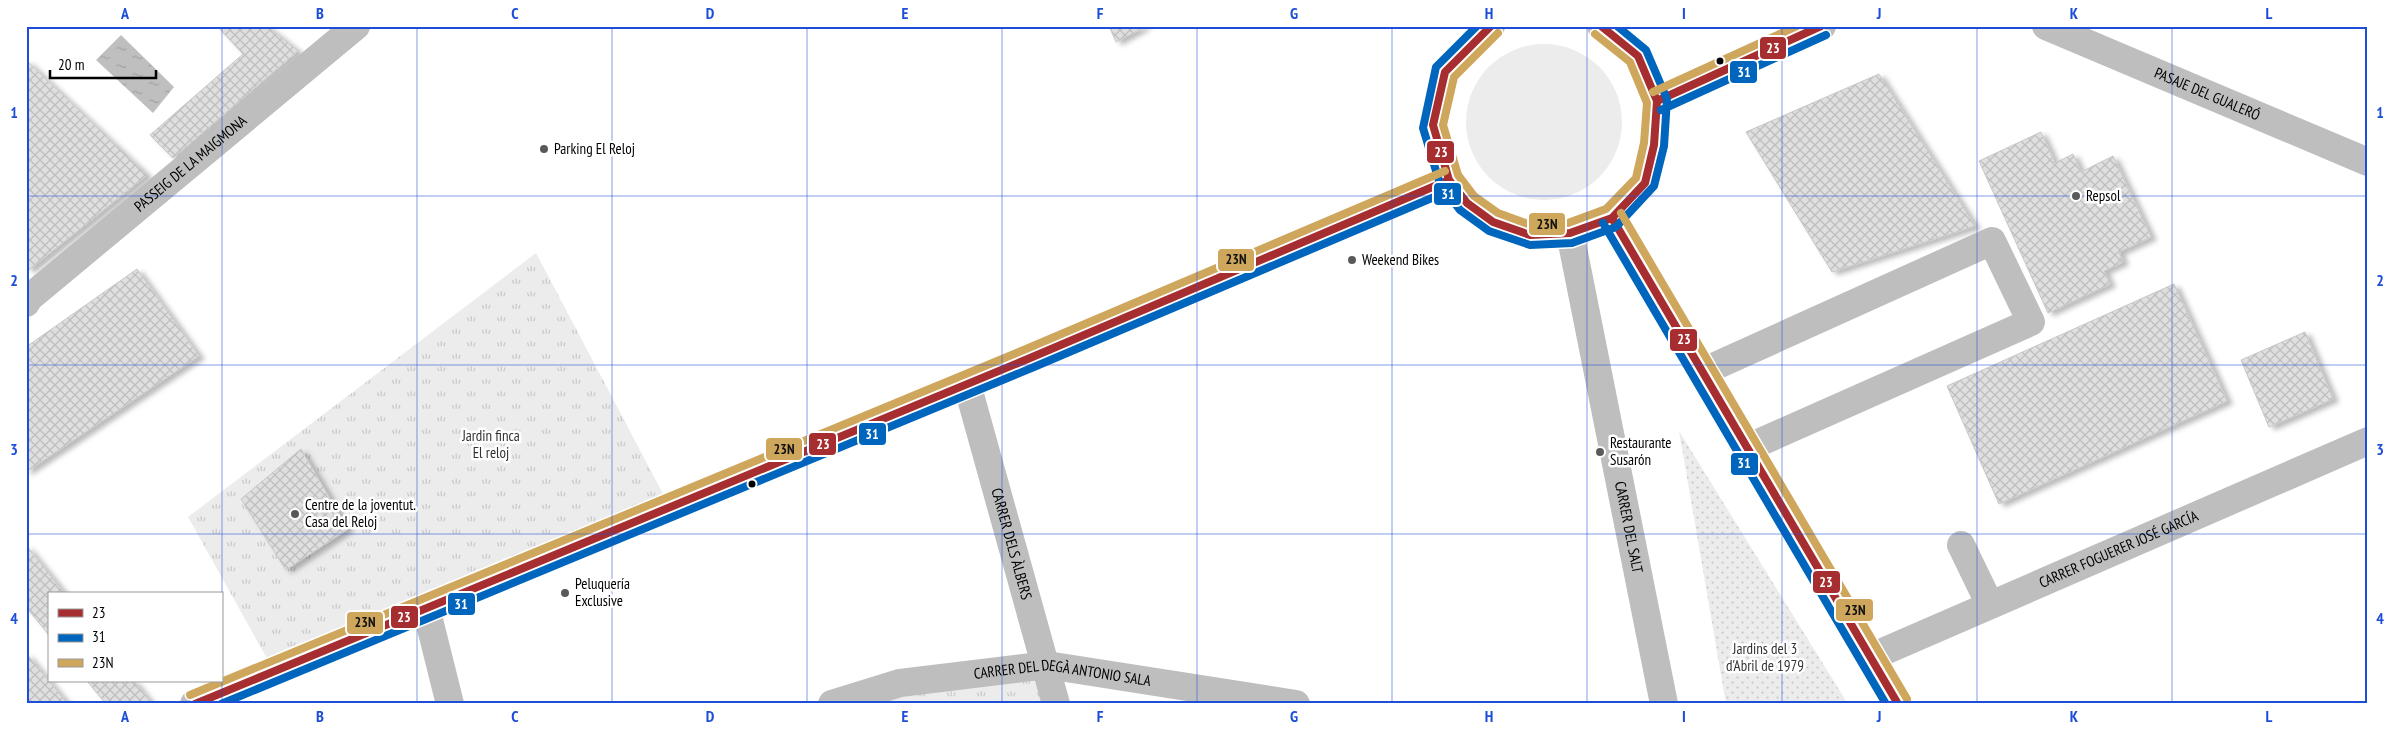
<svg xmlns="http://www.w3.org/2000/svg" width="2394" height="730" font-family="'PT Sans Narrow',sans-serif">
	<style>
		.grass { fill: #ececec }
		.park { fill: url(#park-tufts) }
		.garden { fill: url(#garden-dots) }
		.water { fill: url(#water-ripples) }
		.building { fill: url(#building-cross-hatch); stroke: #c7c7c7; filter: url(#shadow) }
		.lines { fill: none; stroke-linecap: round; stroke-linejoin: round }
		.minor { stroke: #bebebe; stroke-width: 28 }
		.bus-1-casing { stroke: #fff; stroke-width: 11 }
		.bus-2-casing { stroke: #fff; stroke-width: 11 }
		.bus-3-casing { stroke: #fff; stroke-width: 11 }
		.bus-1 { stroke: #a72e30; stroke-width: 8 }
		.bus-2 { stroke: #0065bd; stroke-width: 8 }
		.bus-3 { stroke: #cea75c; stroke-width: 8 }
		.grid { fill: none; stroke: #1d4ed8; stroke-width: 1; stroke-opacity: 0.55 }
		.bus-dot { fill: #000; stroke: #fff; stroke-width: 2 }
		.poi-dot { fill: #595959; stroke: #fff; stroke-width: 2 }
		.labels { text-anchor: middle; stroke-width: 5; stroke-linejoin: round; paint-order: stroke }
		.street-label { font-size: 15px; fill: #000; stroke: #fff }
		.poi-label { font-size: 15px; fill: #000; stroke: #fff; text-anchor: start }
		.park-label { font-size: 15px; fill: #333; stroke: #fff }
		.line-badge { stroke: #fff; stroke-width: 2 }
		.badge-label { font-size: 14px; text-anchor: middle; font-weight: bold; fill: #fff }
		.pale-badge-label { font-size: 14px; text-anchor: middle; font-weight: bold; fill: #111 }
		.neatline { fill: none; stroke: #1d4ed8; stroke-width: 2 }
		.grid-label { font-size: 16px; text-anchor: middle; font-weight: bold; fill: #1d4ed8 }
	</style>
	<defs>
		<pattern id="park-tufts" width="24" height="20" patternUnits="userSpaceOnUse" patternTransform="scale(1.25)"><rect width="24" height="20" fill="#ececec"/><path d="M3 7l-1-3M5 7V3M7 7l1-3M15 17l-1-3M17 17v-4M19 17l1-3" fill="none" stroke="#c9c9c9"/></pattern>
		<pattern id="garden-dots" width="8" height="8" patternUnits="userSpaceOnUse" patternTransform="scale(1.25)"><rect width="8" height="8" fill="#ececec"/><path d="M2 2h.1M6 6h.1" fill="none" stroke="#c9c9c9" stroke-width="1.8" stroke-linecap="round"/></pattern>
		<pattern id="water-ripples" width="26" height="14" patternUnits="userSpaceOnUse" patternTransform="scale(1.25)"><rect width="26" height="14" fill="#bfbfbf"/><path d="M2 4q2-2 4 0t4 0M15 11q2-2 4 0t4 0" fill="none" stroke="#a2a2a2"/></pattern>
		<pattern id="building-cross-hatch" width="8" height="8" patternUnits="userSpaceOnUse" patternTransform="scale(1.25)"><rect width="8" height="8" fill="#dfdfdf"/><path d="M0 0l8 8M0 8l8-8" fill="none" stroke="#bebebe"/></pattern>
		<filter id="shadow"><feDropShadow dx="5.5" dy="3" stdDeviation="2.5" flood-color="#0004"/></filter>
	</defs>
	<rect width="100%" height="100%" fill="#fff"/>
	<!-- grass -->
	<path class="grass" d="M1466 122a78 78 0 1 1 156 0a78 78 0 1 1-156 0Z"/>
	<!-- park -->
	<path class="park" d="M536,253L670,507L274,671L188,517Z
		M1047,665L1056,704H832Z"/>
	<!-- garden -->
	<path class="garden" d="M1679,431L1848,704H1726Z"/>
	<!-- water -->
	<path class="water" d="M121,35L174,87L153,113L96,60Z"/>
	<!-- building -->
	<path class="building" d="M217,26H267L298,51L173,158L150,135L243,54Z
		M1109,26H1146L1116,42Z
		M26,60L147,175L29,270L26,267Z
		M1879,74L1975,226L1832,272L1746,132Z
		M2041,132L2055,163L2073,154L2081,172L2113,156L2151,237L2119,252L2123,262L2104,271L2110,284L2048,313L1979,161Z
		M137,269L199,356L26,472V347Z
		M2174,284L2227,401L1999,504L1947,386Z
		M2305,332L2333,399L2269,427L2241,360Z
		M301,449L348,529L286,570L241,499Z
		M26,545L65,594H49V635L26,607Z
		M26,653L49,681L68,704H26Z
		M87,681H134L152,704H106Z"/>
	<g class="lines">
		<!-- minor -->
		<g class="minor">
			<path d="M1491,26L1445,72L1433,125L1449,180L1467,203L1493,222L1530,235L1570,233L1612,218L1645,183L1654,145L1657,101L1638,56L1601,26"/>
			<path id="s1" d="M2046,26L2368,162"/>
			<path d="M1657,101L1822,26"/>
			<path d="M1612,218L1898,704"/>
			<path id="s2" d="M1570,233L1664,704"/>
			<path id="s3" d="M26,303L29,298L356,26"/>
			<path d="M1702,372L1992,241L2031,322L1747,448"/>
			<path id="s4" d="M967,384L1056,704"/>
			<path d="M1961,545L1990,605"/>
			<path d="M426,608L450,704"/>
			<path id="s5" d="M1871,657L2368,441"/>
			<path d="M194,704L1030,358L1449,180"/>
			<path id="s6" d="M832,704L900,683L1047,665L1296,704"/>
		</g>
		<!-- bus-1 casing -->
		<g class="bus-1-casing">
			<path id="bus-1" d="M1491,26L1445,72L1433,125L1449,180L1467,203L1493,222L1530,235L1570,233L1612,218L1645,183L1654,145L1657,101L1638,56L1601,26
				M1657,101L1821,26
				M1612,218L1898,704
				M195,704L1030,358L1449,180"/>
		</g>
		<!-- bus-2 casing -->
		<g class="bus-2-casing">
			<path id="bus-2" d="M1477,26L1436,67L1423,128L1440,184L1460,210L1489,231L1530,245L1572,243L1616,227L1654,186L1664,146L1667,99L1646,50L1617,26
				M1661,110L1826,35
				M1603,223L1886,704
				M221,704L1034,367L1453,189"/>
		</g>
		<!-- bus-3 casing -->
		<g class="bus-3-casing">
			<path id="bus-3" d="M1498,33L1454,77L1443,125L1458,175L1474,196L1498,213L1531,225L1568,223L1606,209L1636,178L1644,143L1647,103L1630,62L1595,34
				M1653,92L1797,26
				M1621,213L1907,699
				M190,695L1026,349L1445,171"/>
		</g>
		<!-- bus-1 -->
		<use href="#bus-1" class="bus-1"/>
		<!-- bus-2 -->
		<use href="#bus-2" class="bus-2"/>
		<!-- bus-3 -->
		<use href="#bus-3" class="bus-3"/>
	</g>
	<!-- grid -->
	<path class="grid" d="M222,26V704M417,26V704M612,26V704M807,26V704M1002,26V704M1197,26V704M1392,26V704M1587,26V704M1782,26V704M1977,26V704M2172,26V704M26,196H2368M26,365H2368M26,534H2368"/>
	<!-- markers -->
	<g class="bus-dot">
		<circle cx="1720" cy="61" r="4.5"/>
		<circle cx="752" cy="484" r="4.5"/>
	</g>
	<g class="poi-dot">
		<circle cx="544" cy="149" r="5"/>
		<circle cx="2076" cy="196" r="5"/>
		<circle cx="1352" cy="260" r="5"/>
		<circle cx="1600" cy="452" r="5"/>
		<circle cx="295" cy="514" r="5"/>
		<circle cx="565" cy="593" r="5"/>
	</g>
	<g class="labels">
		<!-- street labels -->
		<g class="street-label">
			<text dy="5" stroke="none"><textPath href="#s1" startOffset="175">PASAJE DEL GUALERÓ</textPath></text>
			<text dy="5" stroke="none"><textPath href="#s3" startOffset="216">PASSEIG DE LA MAIGMONA</textPath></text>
			<text dy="5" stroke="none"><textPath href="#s2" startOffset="300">CARRER DEL SALT</textPath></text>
			<text dy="5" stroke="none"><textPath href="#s4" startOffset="166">CARRER DELS ÀLBERS</textPath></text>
			<text dy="5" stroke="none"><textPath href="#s5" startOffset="270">CARRER FOGUERER JOSÉ GARCÍA</textPath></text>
			<text dy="5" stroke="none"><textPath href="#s6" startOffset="235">CARRER DEL DEGÀ ANTONIO SALA</textPath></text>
		</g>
		<!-- poi labels -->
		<g class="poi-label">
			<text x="554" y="154">Parking El Reloj</text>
			<text x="2086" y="201">Repsol</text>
			<text x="1362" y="265">Weekend Bikes</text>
			<text x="1610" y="448">Restaurante<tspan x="1610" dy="17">Susarón</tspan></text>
			<text x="305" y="510">Centre de la joventut.<tspan x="305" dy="17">Casa del Reloj</tspan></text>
			<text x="575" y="589">Peluquería<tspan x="575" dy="17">Exclusive</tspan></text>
		</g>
		<!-- park labels -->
		<g class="park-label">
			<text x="491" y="441">Jardin finca<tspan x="491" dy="17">El reloj</tspan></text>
			<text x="1765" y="654">Jardins del 3<tspan x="1765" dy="17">d'Abril de 1979</tspan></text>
		</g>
	</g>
	<g class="line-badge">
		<rect x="1759" y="36" width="28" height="24" rx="5" fill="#a72e30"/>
		<rect x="1729" y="60" width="29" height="24" rx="5" fill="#0065bd"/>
		<rect x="1426" y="140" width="29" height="24" rx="5" fill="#a72e30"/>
		<rect x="1433" y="182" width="29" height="24" rx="5" fill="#0065bd"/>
		<rect x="1528" y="212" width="38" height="24" rx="5" fill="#cea75c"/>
		<rect x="1217" y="248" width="38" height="24" rx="5" fill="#cea75c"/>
		<rect x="1669" y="328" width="29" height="24" rx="5" fill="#a72e30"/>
		<rect x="858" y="422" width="29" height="24" rx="5" fill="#0065bd"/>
		<rect x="808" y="432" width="29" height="24" rx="5" fill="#a72e30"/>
		<rect x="765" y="437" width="38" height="24" rx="5" fill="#cea75c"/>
		<rect x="1730" y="452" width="29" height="24" rx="5" fill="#0065bd"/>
		<rect x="1812" y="570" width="29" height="24" rx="5" fill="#a72e30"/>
		<rect x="447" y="592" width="29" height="24" rx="5" fill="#0065bd"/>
		<rect x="1835" y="598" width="39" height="24" rx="5" fill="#cea75c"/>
		<rect x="390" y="605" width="29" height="24" rx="5" fill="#a72e30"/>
		<rect x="346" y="611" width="38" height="24" rx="5" fill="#cea75c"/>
	</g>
	<g class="badge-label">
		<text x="1773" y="53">23</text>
		<text x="1744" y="77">31</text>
		<text x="1441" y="157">23</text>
		<text x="1448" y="199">31</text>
		<text x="1684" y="344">23</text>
		<text x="872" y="439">31</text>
		<text x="823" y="449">23</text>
		<text x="1744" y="468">31</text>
		<text x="1826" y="587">23</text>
		<text x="461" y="609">31</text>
		<text x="404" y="622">23</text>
	</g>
	<g class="pale-badge-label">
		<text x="1547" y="229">23N</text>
		<text x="1236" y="264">23N</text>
		<text x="784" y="454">23N</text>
		<text x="1855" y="615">23N</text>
		<text x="365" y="627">23N</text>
	</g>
	<!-- border -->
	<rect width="2394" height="730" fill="none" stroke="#ffffff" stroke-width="55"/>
	<!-- legend -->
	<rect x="48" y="592" width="175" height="90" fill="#ffffff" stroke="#999999"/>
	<rect x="58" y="609" width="25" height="8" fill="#a72e30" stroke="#999999"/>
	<text x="92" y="618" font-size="15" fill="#000000">23</text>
	<rect x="58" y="634" width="25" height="8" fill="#0065bd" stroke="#999999"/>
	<text x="92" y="642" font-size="15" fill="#000000">31</text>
	<rect x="58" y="659" width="25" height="8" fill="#cea75c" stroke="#999999"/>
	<text x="92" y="668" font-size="15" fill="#000000">23N</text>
	<!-- scale -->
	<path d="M50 70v8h106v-8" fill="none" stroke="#000000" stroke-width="2.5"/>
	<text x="58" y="70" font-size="15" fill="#000000" stroke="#ffffff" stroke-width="4" paint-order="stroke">20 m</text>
	<rect x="28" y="28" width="2338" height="674" class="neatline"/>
	<g class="grid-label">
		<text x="125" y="19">A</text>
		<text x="320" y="19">B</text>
		<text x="515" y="19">C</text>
		<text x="710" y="19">D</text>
		<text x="905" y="19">E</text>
		<text x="1100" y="19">F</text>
		<text x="1294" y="19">G</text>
		<text x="1489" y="19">H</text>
		<text x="1684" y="19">I</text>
		<text x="1879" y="19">J</text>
		<text x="2074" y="19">K</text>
		<text x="2269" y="19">L</text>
		<text x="14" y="118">1</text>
		<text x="2380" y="118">1</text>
		<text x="14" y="286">2</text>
		<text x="2380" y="286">2</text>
		<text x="14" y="455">3</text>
		<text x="2380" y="455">3</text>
		<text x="14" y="624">4</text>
		<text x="2380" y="624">4</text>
		<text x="125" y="722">A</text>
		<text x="320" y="722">B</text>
		<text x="515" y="722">C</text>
		<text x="710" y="722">D</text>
		<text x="905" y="722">E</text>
		<text x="1100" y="722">F</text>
		<text x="1294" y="722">G</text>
		<text x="1489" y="722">H</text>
		<text x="1684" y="722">I</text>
		<text x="1879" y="722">J</text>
		<text x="2074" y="722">K</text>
		<text x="2269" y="722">L</text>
	</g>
</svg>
